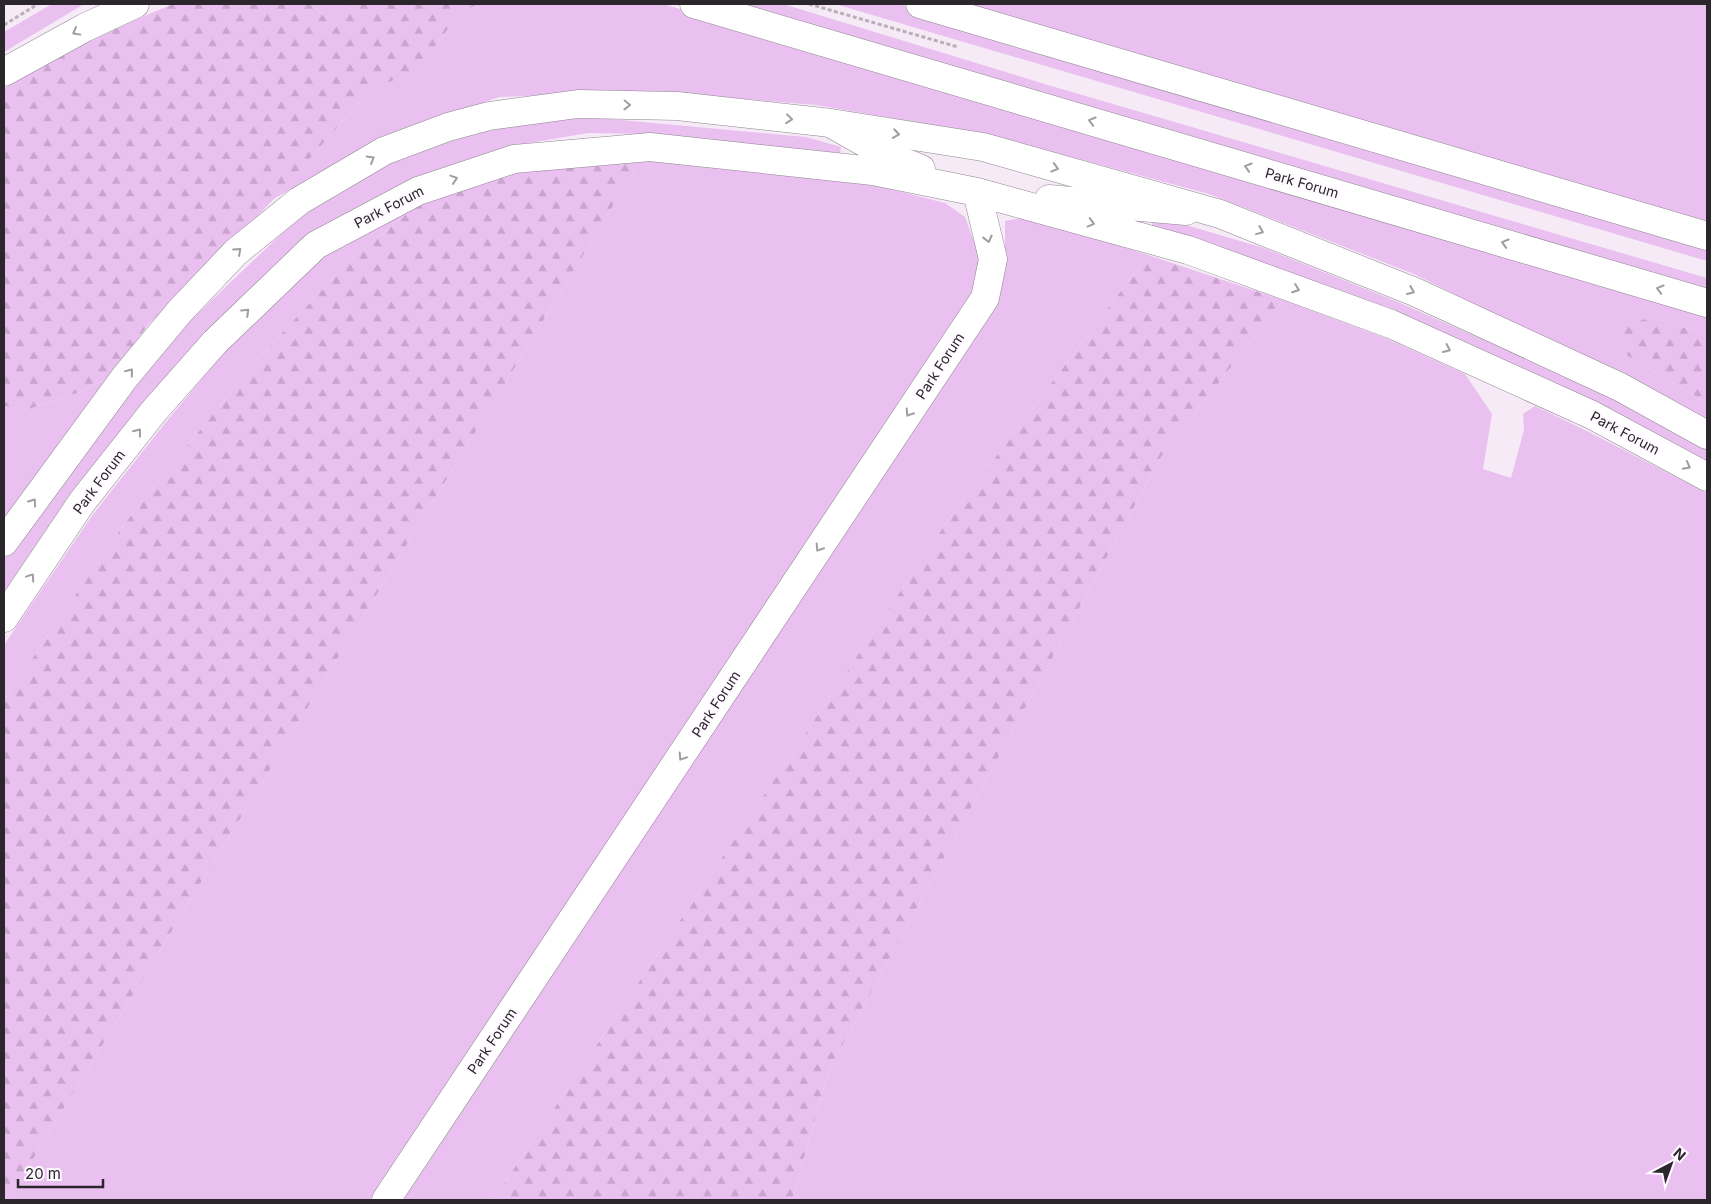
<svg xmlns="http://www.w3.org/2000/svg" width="1711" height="1204" font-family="Inter,sans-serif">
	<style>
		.grass { fill: #eac0f0 }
		.forest { fill: url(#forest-firs) }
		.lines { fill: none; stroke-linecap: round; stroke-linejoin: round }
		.minor-casing { stroke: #8e8590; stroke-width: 29 }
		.major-casing { stroke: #8e8590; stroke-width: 29 }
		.path { stroke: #b8afb9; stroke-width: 3; stroke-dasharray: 4 2.5; stroke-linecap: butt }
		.minor { stroke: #fff; stroke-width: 28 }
		.major { stroke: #fff; stroke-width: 28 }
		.oneway { stroke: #9f9da0 }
		.labels { text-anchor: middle; stroke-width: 4.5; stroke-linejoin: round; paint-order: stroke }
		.street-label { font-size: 14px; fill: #2a262b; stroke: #fefaff }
	</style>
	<defs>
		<pattern id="forest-firs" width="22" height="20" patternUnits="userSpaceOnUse" patternTransform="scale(1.25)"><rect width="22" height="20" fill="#eac0f0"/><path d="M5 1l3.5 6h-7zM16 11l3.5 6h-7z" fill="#c9a5ce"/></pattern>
	</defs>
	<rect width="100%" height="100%" fill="#f5eaf6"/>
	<!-- grass -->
	<path class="grass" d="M52,4H84L4,52V32Z
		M310,4H354L336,27Z
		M478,4H663L1707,313V335L1652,317L1623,353L1707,403V424L1611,371L1414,274L1209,194L986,134L816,105L652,91L499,97L393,135L275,198L373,87L414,74L460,13Z
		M742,4H783L1048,85L1707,278V294L1045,97Z
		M835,4H900L1707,241V261Z
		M945,4H1707V228Z
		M589,117L806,137L841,147L840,153L650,134L588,133L511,146L413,178L310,236L140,408L70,494L4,592V559L56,482L126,394L191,320L297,219L401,157L505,124Z
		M641,160L874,185L945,203L965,217L981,261L973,294L615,838L370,1200H8Z
		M422,201L346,264L254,363L122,527L4,700V645L94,513L166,422L226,350L325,256Z
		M1155,216L1264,248L1398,302L1603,393L1707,448V463L1151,228Z
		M1028,217L1148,255L946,523L493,1200H402L986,322L997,301L1005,256V221Z
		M1283,300L1383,337L1465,374L1492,414L1483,469L1511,478L1524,430L1523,414L1535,406L1583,429L1707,493V1200H792L829,1070L1161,457Z
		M109,378L4,520V406L29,409L80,392Z"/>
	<!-- forest -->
	<path class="forest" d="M173,4H310L336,27L354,4H478L460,13L414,74L373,87L275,198L148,325L109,378L80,392L29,409L4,406V88L106,32Z
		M641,160L8,1200H4V700L122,527L254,363L346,264L422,201L518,172Z
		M1148,255L1283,300L1161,457L829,1070L792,1200H493L946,523Z
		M1652,317L1707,335V403L1623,353L1618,328Z"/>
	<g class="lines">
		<!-- minor casing -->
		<g class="minor-casing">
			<path id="minor" d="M920,4L1707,236
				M832,124L887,155L921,169
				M1049,199L1186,211
				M4,618L82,502L154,411L215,342L316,245L418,191L514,159L650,147L873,171L977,192L1188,250L1391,324L1592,415L1707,477
				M386,1200L985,298L993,259L977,192"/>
		</g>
		<!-- major casing -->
		<g class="major-casing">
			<path id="major" d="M694,4L1707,303
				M4,72L84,28L135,4
				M4,542L125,377L180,311L236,252L299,201L384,151L448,127L489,116L578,104L677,106L831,123L983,147L1220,214L1415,292L1620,387L1707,435"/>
		</g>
		<!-- path -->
		<path class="path" d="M809,4L958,47
			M4,25L38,4"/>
		<!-- minor -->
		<use href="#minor" class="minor"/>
		<!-- major -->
		<use href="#major" class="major"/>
	</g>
	<!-- one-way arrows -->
	<defs><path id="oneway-chevron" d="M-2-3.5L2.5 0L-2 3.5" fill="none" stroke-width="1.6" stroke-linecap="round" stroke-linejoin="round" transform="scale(1.25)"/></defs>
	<g class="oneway">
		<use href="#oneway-chevron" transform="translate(76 32) rotate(151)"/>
		<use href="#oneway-chevron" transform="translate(627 105) rotate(1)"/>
		<use href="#oneway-chevron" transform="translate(789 119) rotate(6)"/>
		<use href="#oneway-chevron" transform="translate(1092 121) rotate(-164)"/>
		<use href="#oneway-chevron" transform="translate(896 134) rotate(9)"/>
		<use href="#oneway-chevron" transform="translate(371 159) rotate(-30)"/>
		<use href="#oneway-chevron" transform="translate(1248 167) rotate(-164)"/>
		<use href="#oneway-chevron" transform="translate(1055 168) rotate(16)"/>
		<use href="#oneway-chevron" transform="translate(454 179) rotate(-18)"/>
		<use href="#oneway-chevron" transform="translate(1091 223) rotate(15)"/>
		<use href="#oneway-chevron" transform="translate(1260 231) rotate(22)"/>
		<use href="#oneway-chevron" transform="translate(988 239) rotate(76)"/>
		<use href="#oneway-chevron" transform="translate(1505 243) rotate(-164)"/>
		<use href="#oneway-chevron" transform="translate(238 251) rotate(-42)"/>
		<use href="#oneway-chevron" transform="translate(1296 289) rotate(20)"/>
		<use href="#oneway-chevron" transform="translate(1660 289) rotate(-164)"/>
		<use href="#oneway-chevron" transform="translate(1411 291) rotate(23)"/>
		<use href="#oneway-chevron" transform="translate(246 312) rotate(-44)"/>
		<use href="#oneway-chevron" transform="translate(1447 349) rotate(25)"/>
		<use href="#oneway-chevron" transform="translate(130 372) rotate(-51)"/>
		<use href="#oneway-chevron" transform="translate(909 413) rotate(123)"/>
		<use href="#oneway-chevron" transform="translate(138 432) rotate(-52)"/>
		<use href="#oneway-chevron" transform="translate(1687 466) rotate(28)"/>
		<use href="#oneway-chevron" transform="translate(33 502) rotate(-54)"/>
		<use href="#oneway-chevron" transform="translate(819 548) rotate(123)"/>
		<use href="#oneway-chevron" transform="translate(31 577) rotate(-56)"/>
		<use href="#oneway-chevron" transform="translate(682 757) rotate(123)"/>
	</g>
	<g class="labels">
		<!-- street labels -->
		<g class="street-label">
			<text transform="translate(1302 183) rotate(16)" y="5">Park Forum</text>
			<text transform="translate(389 207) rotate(-27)" y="5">Park Forum</text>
			<text transform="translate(940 366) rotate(-57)" y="5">Park Forum</text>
			<text transform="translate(1625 433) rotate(28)" y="5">Park Forum</text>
			<text transform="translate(99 482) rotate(-53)" y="5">Park Forum</text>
			<text transform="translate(716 704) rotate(-57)" y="5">Park Forum</text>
			<text transform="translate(492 1041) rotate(-56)" y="5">Park Forum</text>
		</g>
	</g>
	<!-- border -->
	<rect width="1711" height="1204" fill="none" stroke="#2a262b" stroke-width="10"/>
	<!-- north arrow -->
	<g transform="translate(1671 1164) rotate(41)" stroke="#fefaff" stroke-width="4" paint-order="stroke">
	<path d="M0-4L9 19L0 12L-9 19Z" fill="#2a262b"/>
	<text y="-8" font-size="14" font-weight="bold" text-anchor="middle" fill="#2a262b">N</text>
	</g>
	<!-- scale -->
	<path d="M18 1179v8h85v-8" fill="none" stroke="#2a262b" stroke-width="2.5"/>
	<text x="25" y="1179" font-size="15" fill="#2a262b" stroke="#fefaff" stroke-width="4" paint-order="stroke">20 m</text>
</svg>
